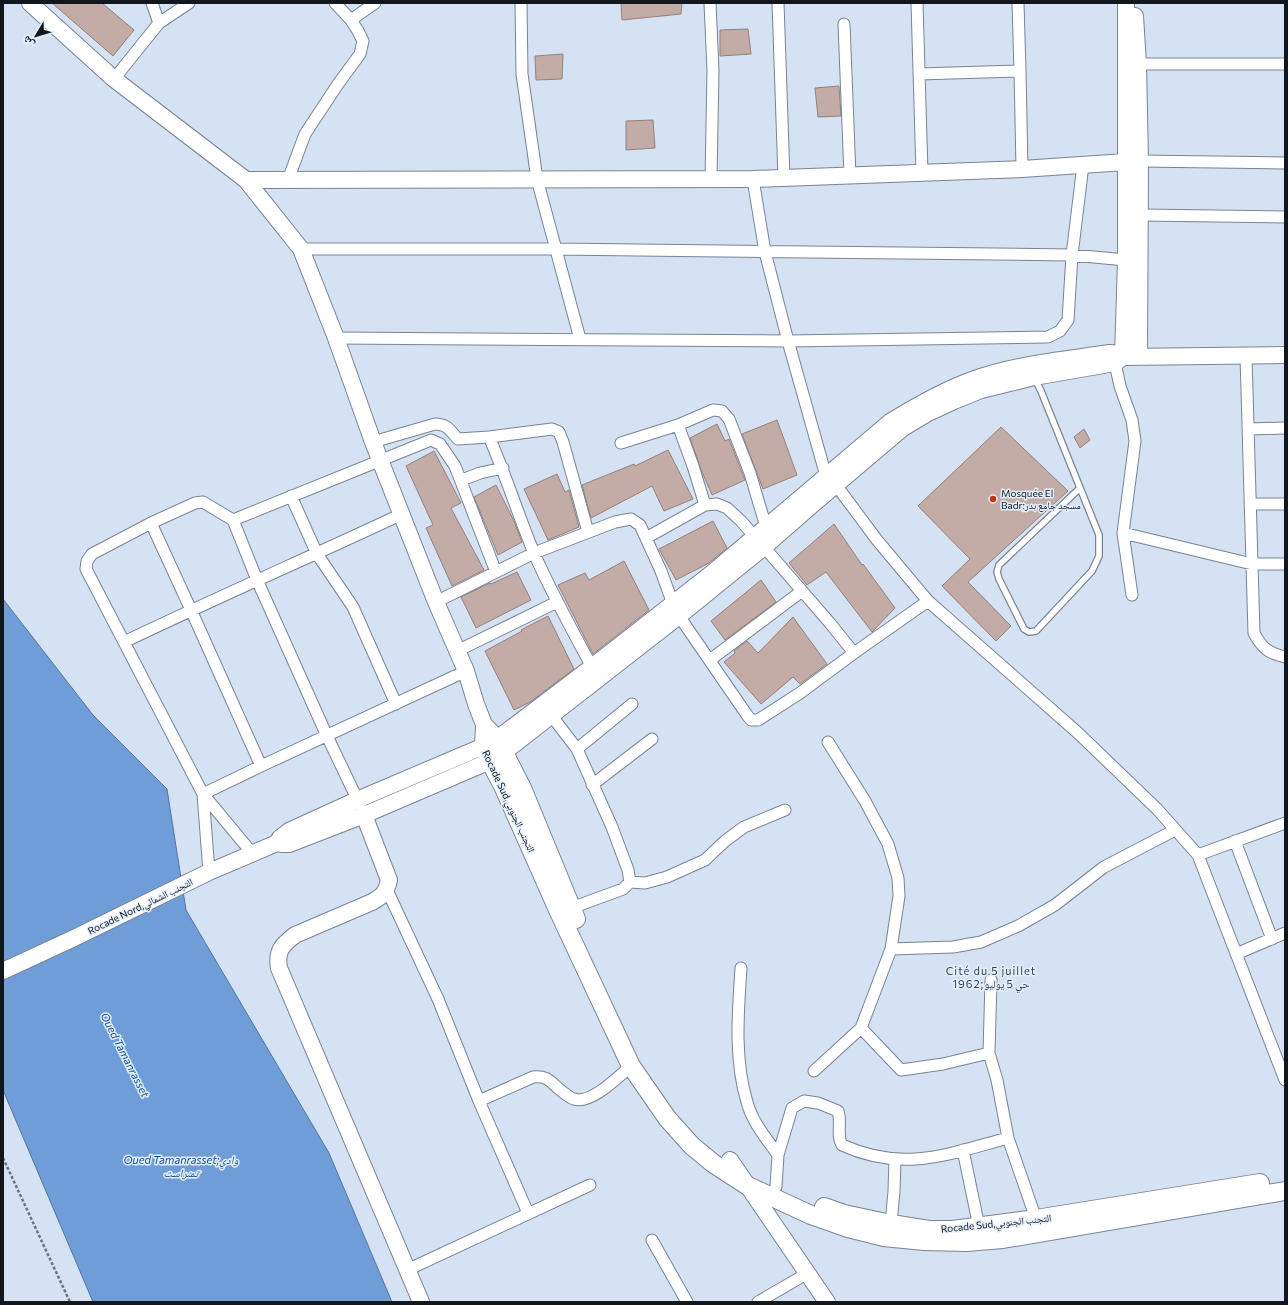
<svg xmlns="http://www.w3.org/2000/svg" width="1288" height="1305" font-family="Commissioner,'Noto Naskh Arabic',sans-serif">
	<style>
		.water { fill: #6e9dd8; stroke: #5275a0 }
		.building { fill: #c3aca6; stroke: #95807a }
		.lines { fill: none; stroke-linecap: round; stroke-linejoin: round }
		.lane-casing { stroke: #788494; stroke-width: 8 }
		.street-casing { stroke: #788494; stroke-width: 13 }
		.secondary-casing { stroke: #788494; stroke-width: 18 }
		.primary-casing { stroke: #788494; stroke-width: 20 }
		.path { stroke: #6b737e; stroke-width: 2.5; stroke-dasharray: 3 2; stroke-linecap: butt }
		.lane { stroke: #fff; stroke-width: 5.5 }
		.street { stroke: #fff; stroke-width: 11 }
		.secondary { stroke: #fff; stroke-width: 16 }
		.primary { stroke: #fff; stroke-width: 18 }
		.poi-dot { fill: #c1380b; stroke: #e4effd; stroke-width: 1.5 }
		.labels { text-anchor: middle; stroke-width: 3; stroke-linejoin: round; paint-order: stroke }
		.poi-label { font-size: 10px; fill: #12171d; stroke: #e4effd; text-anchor: start }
		.street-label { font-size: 10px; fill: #12171d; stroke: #e4effd }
		.neighbourhood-label { font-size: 11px; letter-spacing: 1px; fill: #333e4b; stroke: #e4effd }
		.water-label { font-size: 11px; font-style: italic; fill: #074c92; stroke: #e4effd }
	</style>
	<rect width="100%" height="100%" fill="#d5e2f3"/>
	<!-- water -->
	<path class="water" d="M3,599L93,715L167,789L186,910L329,1153L392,1302H93L3,1090Z"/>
	<!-- building -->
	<path class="building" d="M52,3H102L134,30L113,56Z
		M621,3H682L681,14L622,20Z
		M748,29L751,54L720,56V30Z
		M563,54L562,79L536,80L535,56Z
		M839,86L841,116L818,117L815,88Z
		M653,120L655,148L626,150V121Z
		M777,420L797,475L763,489L742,434Z
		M717,424L725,441L729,439L745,480L712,495L702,472L690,438Z
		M1001,427L1068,491L968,582L1011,626L996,641L942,586L970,559L918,506Z
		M1084,429L1090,440L1080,448L1074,437Z
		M668,450L693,499L664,511L652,486L591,518L582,485L634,464L635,466Z
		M434,451L461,503L451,508L484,570L452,586L426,528L433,525L406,466Z
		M557,474L565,492L569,490L579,527L548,540L524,489Z
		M496,485L514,521L522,542L498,555L474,497Z
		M713,521L727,548L709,563L676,580L659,549Z
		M834,524L862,565L863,564L895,608L872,632L826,572L807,585L789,563Z
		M624,561L649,610L593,654L558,585L585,573L589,580Z
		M517,572L531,600L476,628L461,597L490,583L491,584Z
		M761,580L776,602L725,640L711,621Z
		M548,616L574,669L530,702L514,710L485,651L522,631L521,630Z
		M793,617L827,664L800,684L793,677L761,704L724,662L735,653L734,651L747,641L758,653Z"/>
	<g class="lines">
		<!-- lane casing -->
		<g class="lane-casing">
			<path id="lane" d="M1035,379L1041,391L1099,535V556L1092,571L1036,631L1029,632L1024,629L999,579L997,572L999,565L1080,488"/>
		</g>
		<!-- street casing -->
		<g class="street-casing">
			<path id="street" d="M521,3L522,74L537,179L580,339
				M710,3L713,70L711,179
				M778,3L784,178
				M917,3L922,173
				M1018,3L1020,71L1022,169
				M351,20L375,3
				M159,23L189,3
				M844,24L850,176
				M1138,64H1285
				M919,74L1020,71
				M114,79L159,23L152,3
				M1140,161L1285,163
				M753,179L765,252L788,341L826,476
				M288,180L305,134L338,84L360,54L363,41L358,31L351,20L335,3
				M1140,215L1285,217
				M301,249H555L1072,255L1126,260
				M336,338L788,341L1048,337L1060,331L1068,320L1072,255L1083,165
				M1246,356L1254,633C1262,648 1268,653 1285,657
				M1115,363L1120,386L1132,420L1135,441L1123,533L1132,595
				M678,425L693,466L705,505
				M1249,429L1285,428
				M489,437L552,429L559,432L563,442L588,532
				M373,442L435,424C448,424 450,431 458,439L489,437C506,475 518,515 534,553C551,592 572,630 592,667
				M621,443L678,425L713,410L722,411L729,419L750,473L766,527
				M462,480L480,473L503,468
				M836,485L877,540L928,601L1078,733L1157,809L1198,855L1285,1080
				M291,496L317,554L353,607L396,704
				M1250,504H1285
				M233,520L431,440L440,444L455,466L496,572
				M151,523L191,610L261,766
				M1123,533L1252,564H1285
				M646,538L705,505L717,504L727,508L741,521L764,547L829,622L854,653
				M436,602L534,553L615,522L631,519L640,525L661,571L673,604L679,616L747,715L751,720H758L800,693L854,653L928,601
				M124,642C216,598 310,557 402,514
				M457,651L557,602
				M710,660L802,591
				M551,715L577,749L612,827L628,870L630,882L623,889L566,910
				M828,742L865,801L888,844L898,878L899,896L891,949L861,1028L901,1070L943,1064L989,1053
				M577,749L632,704
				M592,785L652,739
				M203,794L261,766L466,671
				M203,794L209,872
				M1235,841L1272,939
				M252,853L203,794L86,569L87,561L92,554L151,523L195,503L203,502L233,520L257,580L327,736L360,805
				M1198,855L1285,823
				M630,882L645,883L667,877L705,860L725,841L744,827L785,810
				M387,890L438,999L479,1101L528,1213
				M891,949L953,947L981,942L1018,926L1055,905L1104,867L1175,830
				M1236,954L1285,933
				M741,968C738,1013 734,1059 747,1102C752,1122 767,1139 778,1155
				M991,980L989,1053L997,1080L1008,1138L1036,1219
				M814,1071L861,1028
				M479,1101L533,1077C547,1076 549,1080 559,1089C563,1092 570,1098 574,1099C591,1105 619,1076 631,1066
				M963,1150L979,1227
				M776,1187L778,1155L792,1108L804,1101L818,1103L838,1111C842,1122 836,1135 842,1145C904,1173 948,1154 1008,1138
				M891,1224L894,1191L895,1159
				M652,1240L687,1302
				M407,1270L590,1185
				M758,1302L808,1273"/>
		</g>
		<!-- secondary casing -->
		<g class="secondary-casing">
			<path id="secondary" d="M30,3L114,79L246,180L301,249L336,338L373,442L436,602L466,671L476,704L485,727
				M1135,16L1138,64L1140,161L1139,356
				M246,180L753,179L1022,169L1140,161
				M364,815L389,880C386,893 383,896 372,902L295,935C282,945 276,951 279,968L421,1302
				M277,843L283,844H289L364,815L488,762L503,753L679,616L764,547L812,505L903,428L928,413L954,401L981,390L1034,377L1115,363L1123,357L1126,260V3
				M3,971L72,939L209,872L277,843L280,838L289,831L357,800L484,746L497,739L592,667L712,573L890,422C916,406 942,391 972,380C1015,364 1064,360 1110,353L1119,354L1123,357L1285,355
				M730,1160L827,1302"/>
		</g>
		<!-- primary casing -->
		<g class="primary-casing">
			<path id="primary" d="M485,727L484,746L490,761L504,788L559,912L631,1066L667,1118L692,1146L714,1164L748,1186L811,1215L848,1228L884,1237L924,1241L966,1242L1003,1239L1285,1191
				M485,727L497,739L522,788L576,919
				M824,1207L844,1214L891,1224L929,1230H953L1036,1219L1260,1183"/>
		</g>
		<!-- path -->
		<path class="path" d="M3,1158L70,1302"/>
		<!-- lane -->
		<use href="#lane" class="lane"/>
		<!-- street -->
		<use href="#street" class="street"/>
		<!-- secondary -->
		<use href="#secondary" class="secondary"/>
		<!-- primary -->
		<use href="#primary" class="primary"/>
	</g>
	<!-- markers -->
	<circle class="poi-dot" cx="993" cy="499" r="4"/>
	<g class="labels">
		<!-- poi labels -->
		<g class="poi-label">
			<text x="1001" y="497">Mosquée El<tspan x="1001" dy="12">Badr;مسجد جامع بدر</tspan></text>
		</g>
		<!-- street labels -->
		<g class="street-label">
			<text transform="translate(509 801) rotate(65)" y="4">Rocade Sud,التجنب الجنوبي</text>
			<text transform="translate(140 906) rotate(-26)" y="4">Rocade Nord,التجنب الشمالي</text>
			<text transform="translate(996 1223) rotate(-6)" y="4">Rocade Sud,التجنب الجنوبي</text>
		</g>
		<!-- neighbourhood labels -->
		<g class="neighbourhood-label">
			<text x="991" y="975">Cité du 5 juillet<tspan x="991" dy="13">1962;حي 5 يوليو</tspan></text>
		</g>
		<!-- water labels -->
		<g class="water-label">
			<text transform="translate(125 1055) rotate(63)" y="4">Oued Tamanrasset</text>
			<text x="181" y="1164">Oued Tamanrasset;وادي<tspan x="181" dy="13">تمنراست</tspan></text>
		</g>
	</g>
	<!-- border -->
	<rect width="1288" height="1305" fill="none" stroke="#12171d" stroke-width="8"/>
	<!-- north arrow -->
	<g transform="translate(36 36) rotate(232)" stroke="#e4effd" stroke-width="3" paint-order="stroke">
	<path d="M0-3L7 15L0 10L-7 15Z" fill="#12171d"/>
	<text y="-6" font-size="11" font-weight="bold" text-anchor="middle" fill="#12171d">ش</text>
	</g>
</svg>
